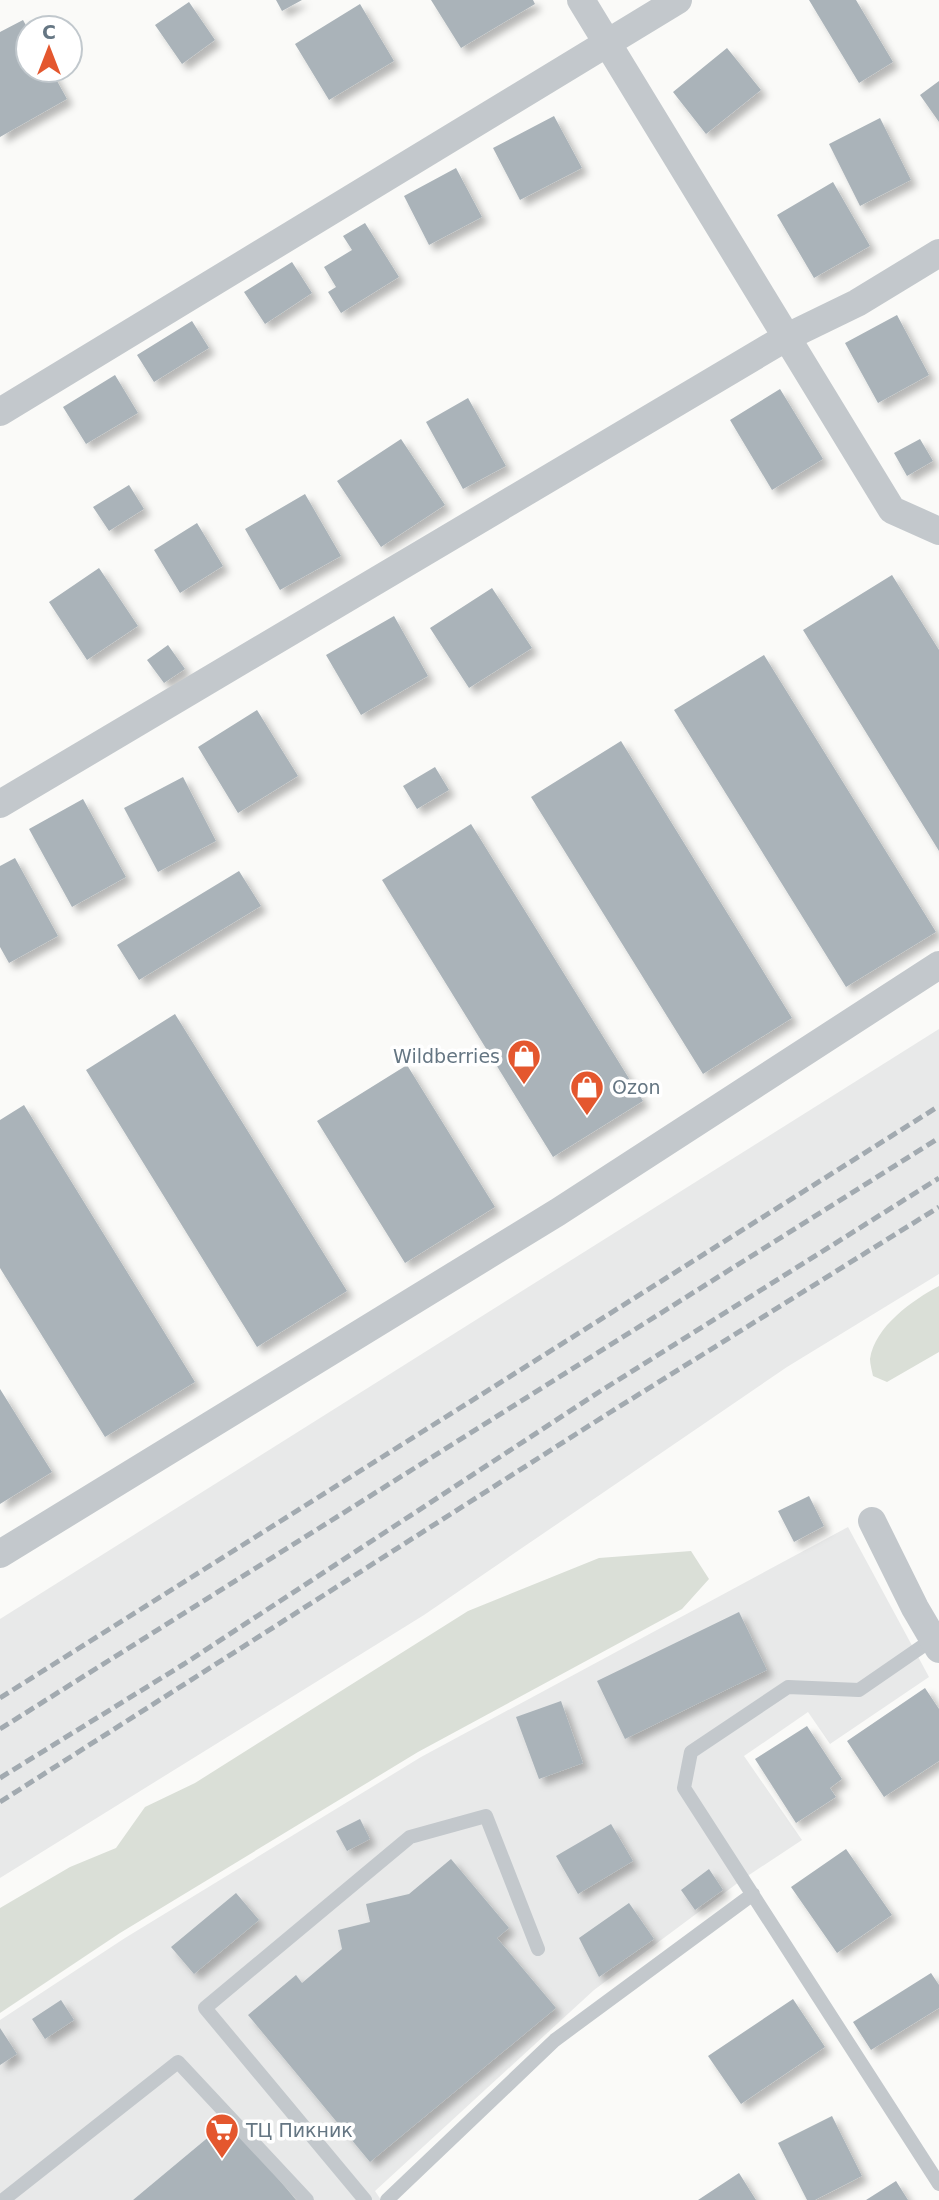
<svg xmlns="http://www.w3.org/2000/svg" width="939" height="2200" font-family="'DejaVu Sans',sans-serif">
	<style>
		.built { fill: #e8e9e9 }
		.green { fill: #dadfd7 }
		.building { fill: #aab3b9; filter: url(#shadow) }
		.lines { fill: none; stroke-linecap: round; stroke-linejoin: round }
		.lane { stroke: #c3c8cc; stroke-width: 14 }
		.street { stroke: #c3c8cc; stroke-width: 28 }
		.rail { stroke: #a2aab0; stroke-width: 5; stroke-dasharray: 10 5; stroke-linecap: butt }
		.labels { text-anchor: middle; stroke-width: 7; stroke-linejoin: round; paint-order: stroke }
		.poi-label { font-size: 19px; fill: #657683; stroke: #fff; text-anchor: start }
	</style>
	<defs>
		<filter id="shadow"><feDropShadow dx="6" dy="6" stdDeviation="3.5" flood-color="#0004"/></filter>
	</defs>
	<rect width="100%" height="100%" fill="#fafaf8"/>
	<!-- built -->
	<path class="built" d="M939,1029V1274L787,1367L424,1615L0,1878V1619Z
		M848,1527L929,1677L830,1744L808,1712L744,1756L802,1840L743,1879L594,1990L375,2191L381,2200H0V2020L125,1938L421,1757Z"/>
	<!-- green -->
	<path class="green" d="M939,1286V1352L887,1382L873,1376C872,1371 870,1364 870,1359C875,1326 913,1300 939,1286Z
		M691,1551L709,1579L682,1609L418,1752L120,1933L0,2013V1908L70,1867L116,1848L145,1807L195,1783L468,1611L599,1558Z"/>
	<!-- building -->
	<path class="building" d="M276,0H302L282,11Z
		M431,0H533L535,4L461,48Z
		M809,0H856L893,62L859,83Z
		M189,2L215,40L182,64L155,25Z
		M360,4L394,61L329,100L295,44Z
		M23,20L28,29V70H51L67,99L0,137V32Z
		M727,48L761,90L706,134L673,92Z
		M939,81V122L920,95Z
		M554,116L582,168L520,200L493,148Z
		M880,118L911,180L860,206L829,144Z
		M456,168L482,217L429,245L404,196Z
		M833,182L870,246L814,278L777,215Z
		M365,223L399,277L341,313L328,292L336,287L324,267L352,250L343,236Z
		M292,262L312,293L265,324L244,292Z
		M897,315L929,375L878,403L845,343Z
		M192,321L209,348L154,382L137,355Z
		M115,375L138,413L86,444L63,407Z
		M780,389L823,459L772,490L730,420Z
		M468,398L506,466L463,489L426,422Z
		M401,439L445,505L381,547L337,481Z
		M920,439L933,461L907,476L894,453Z
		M129,485L144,509L109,531L93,507Z
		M305,494L341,556L280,590L245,529Z
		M197,523L223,566L180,593L154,550Z
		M99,568L138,626L87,660L49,602Z
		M892,575L939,650V851L803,630Z
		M492,588L532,648L469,688L430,628Z
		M394,616L428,676L361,715L326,655Z
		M168,645L185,669L164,683L147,660Z
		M764,655L936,932L846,987L674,710Z
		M257,710L298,776L238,813L198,747Z
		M621,741L792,1018L703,1074L531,797Z
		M435,767L449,790L417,809L403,786Z
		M183,777L216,841L158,872L124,808Z
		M83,799L126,877L72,907L29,829Z
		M471,824L643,1101L553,1157L382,880Z
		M15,858L58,936L9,963L0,947V866Z
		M239,871L261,906L139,980L117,945Z
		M175,1014L347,1291L257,1347L86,1070Z
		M407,1065L495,1207L405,1263L317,1121Z
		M24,1105L195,1382L105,1437L0,1268V1120Z
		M0,1389L52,1472L0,1504Z
		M809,1496L824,1526L794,1542L778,1511Z
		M739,1612L767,1670L625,1739L597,1681Z
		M925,1688L939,1709V1761L884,1797L847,1741Z
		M561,1701L583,1763L539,1779L516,1717Z
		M807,1726L842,1779L830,1788L836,1797L796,1823L755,1759Z
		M360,1819L370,1839L347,1851L336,1831Z
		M611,1824L633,1861L578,1894L556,1856Z
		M846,1849L892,1915L837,1953L791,1887Z
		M451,1859L509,1928L497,1938L556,2008L370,2162L248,2015L296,1975L302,1983L342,1949L338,1930L370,1922L366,1904L409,1894Z
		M709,1869L723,1890L695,1910L681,1890Z
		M236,1893L259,1920L194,1974L171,1947Z
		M629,1903L654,1939L599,1977L579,1938Z
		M931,1973L939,1985V2008L871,2050L853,2022Z
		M793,1999L825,2047L741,2104L708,2056Z
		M61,2000L74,2020L45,2039L32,2019Z
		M0,2028L17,2054L0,2065Z
		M832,2116L862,2176L815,2200H807L778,2143Z
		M229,2120L296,2200H133Z
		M739,2173L756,2200H698Z
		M896,2181L908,2200H866Z"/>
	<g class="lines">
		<!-- lane -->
		<path class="lane" d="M933,1639L859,1690L788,1687L691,1752L684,1788L939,2184
			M3,2200L178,2062L307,2200
			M365,2200L205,2008L410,1837L486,1816L538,1949
			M387,2200L555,2040L753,1894"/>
		<!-- street -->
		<path class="street" d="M581,0L892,510L939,531
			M0,412L678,0
			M0,804L787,337L857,303L939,253
			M872,1521L915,1608L939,1649
			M0,1554L558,1212L939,965"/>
		<!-- rail -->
		<path class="rail" d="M0,1698L939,1106
			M0,1729L939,1138
			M0,1778L184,1664L599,1392L939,1178
			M0,1802L609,1413L939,1207"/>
	</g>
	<!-- icons -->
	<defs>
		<g id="shop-pin" transform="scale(1.75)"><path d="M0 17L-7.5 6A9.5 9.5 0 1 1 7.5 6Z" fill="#e4572e" stroke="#fff"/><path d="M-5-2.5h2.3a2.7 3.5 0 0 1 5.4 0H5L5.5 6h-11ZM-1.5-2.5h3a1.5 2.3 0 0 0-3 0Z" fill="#fff"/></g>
		<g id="supermarket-pin" transform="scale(1.75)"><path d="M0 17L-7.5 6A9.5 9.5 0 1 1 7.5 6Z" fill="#e4572e" stroke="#fff"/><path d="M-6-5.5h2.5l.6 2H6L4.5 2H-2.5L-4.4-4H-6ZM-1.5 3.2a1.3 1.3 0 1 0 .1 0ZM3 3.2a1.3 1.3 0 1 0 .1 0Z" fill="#fff"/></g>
	</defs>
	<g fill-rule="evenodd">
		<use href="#shop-pin" x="524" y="1056"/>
		<use href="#shop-pin" x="587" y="1087"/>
		<use href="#supermarket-pin" x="222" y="2130"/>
	</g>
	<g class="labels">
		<!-- poi labels -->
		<g class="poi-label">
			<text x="500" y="1063" text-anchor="end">Wildberries</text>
			<text x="612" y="1094">Ozon</text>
			<text x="246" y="2137">ТЦ Пикник</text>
		</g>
	</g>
	<!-- north arrow -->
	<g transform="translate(49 49)"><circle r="33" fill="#ffffff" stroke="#c1c8cd" stroke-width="2"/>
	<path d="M0-5L12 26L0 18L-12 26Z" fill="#e4572e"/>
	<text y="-10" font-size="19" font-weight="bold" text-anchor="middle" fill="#657683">С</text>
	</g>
</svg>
